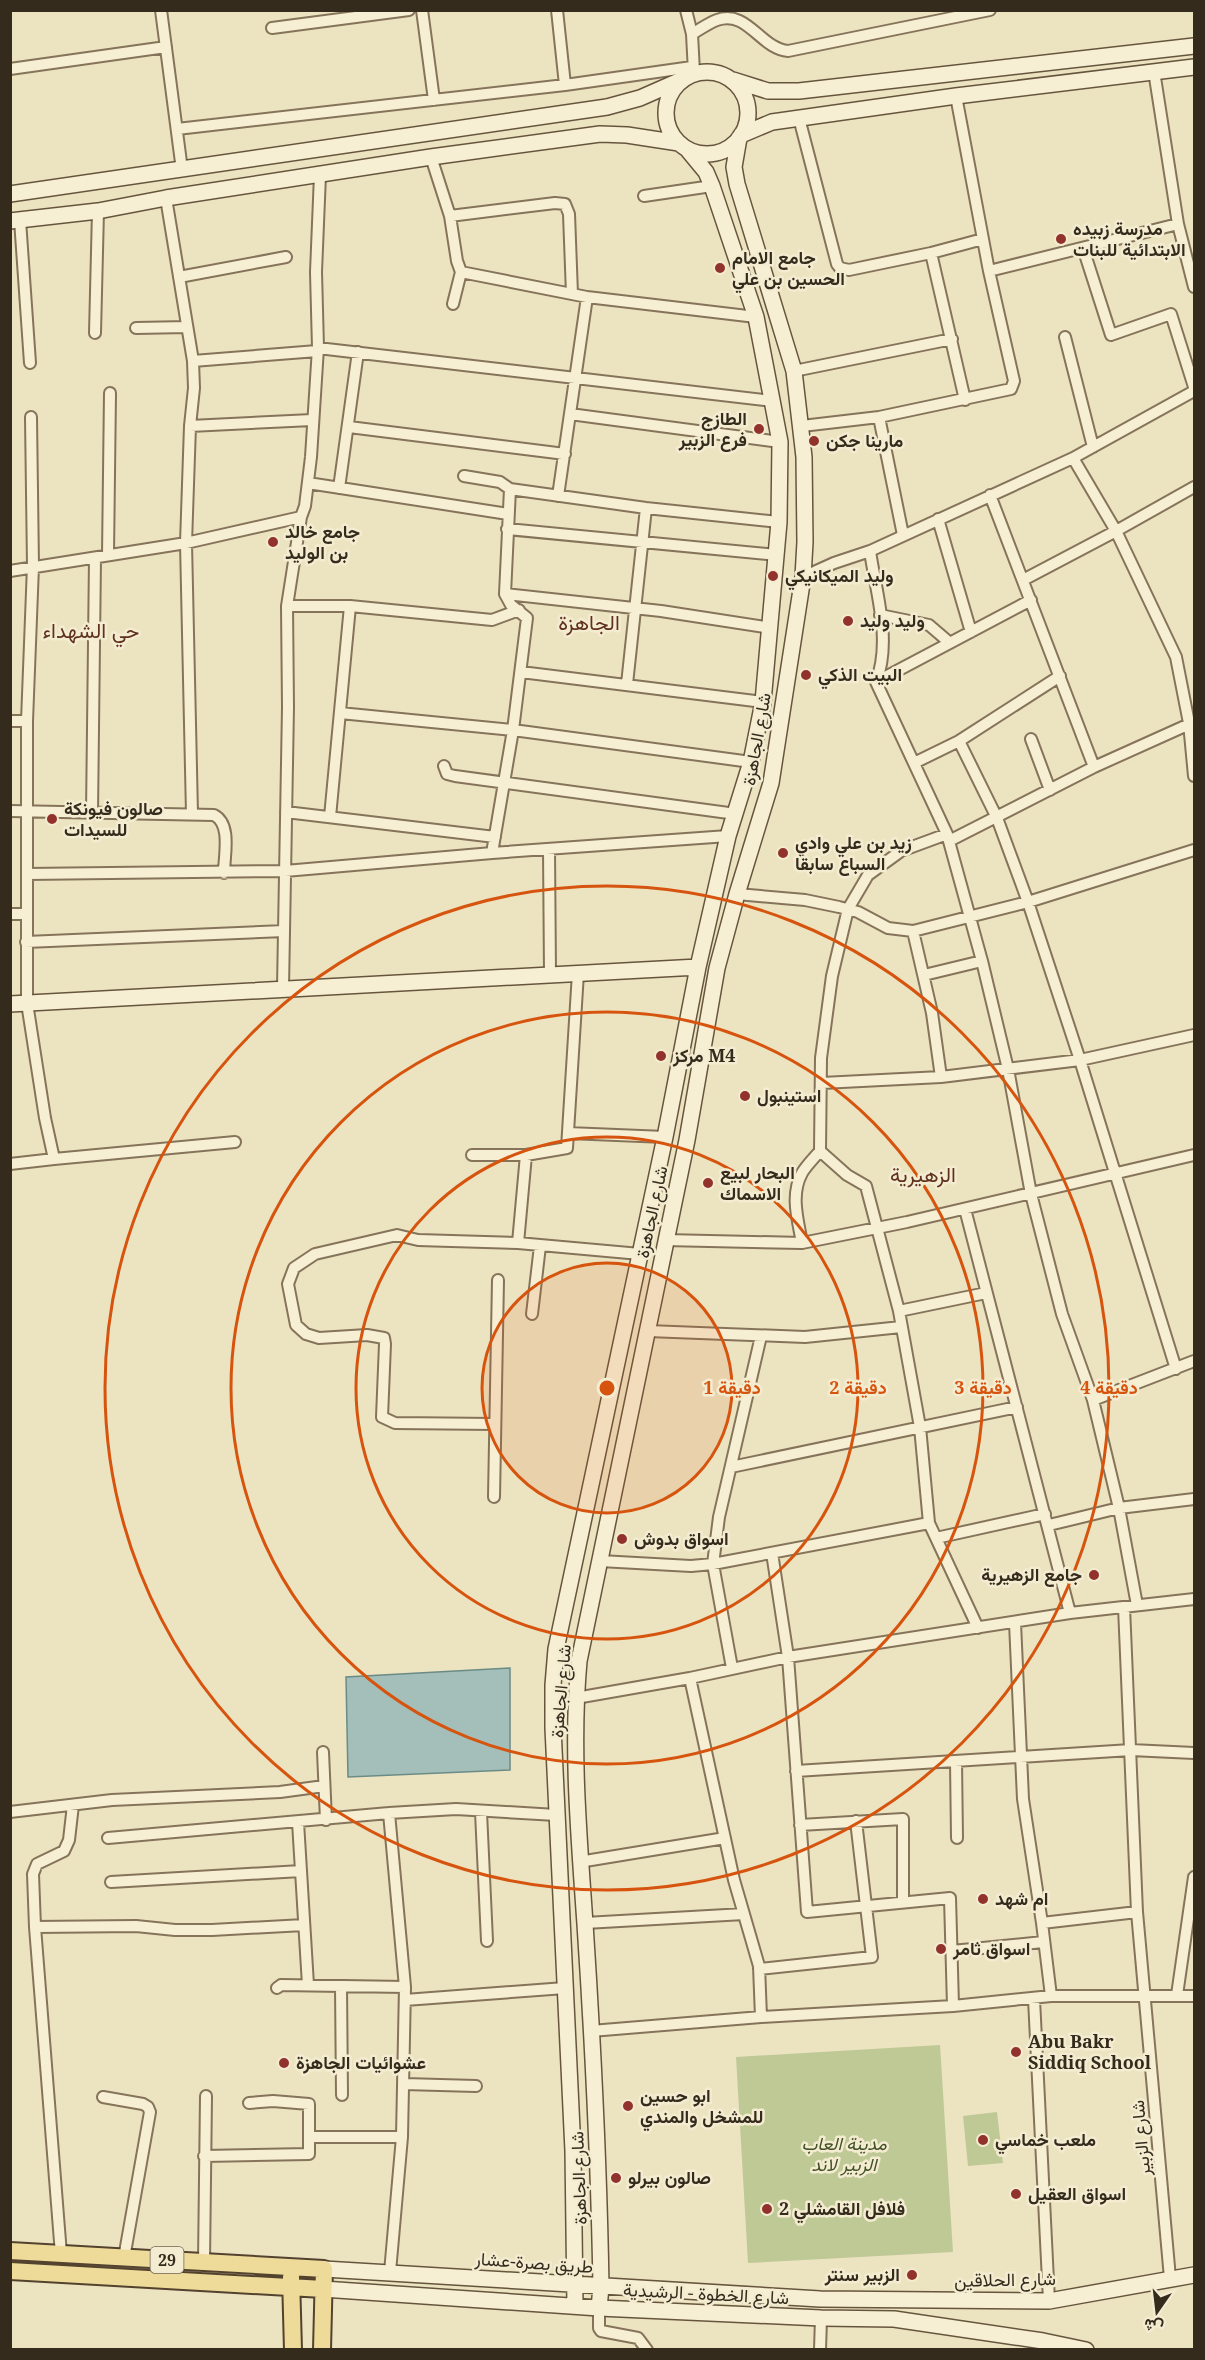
<svg xmlns="http://www.w3.org/2000/svg" width="1205" height="2360" font-family="'Noto Serif',Vazirmatn,serif">
	<style>
		.green { fill: #bfc996 }
		.water { fill: #a4beb9; stroke: #6b8c86; stroke-width: 1.5 }
		.lines { fill: none; stroke-linecap: round; stroke-linejoin: round }
		.street-casing { stroke: #85745a; stroke-width: 14 }
		.secondary-casing { stroke: #66553d; stroke-width: 18 }
		.primary-casing { stroke: #52422e; stroke-width: 20 }
		.street { stroke: #f7efd4; stroke-width: 10 }
		.secondary { stroke: #f7efd4; stroke-width: 15 }
		.primary { stroke: #eedb9a; stroke-width: 16 }
		.ring { fill: none; stroke: #d6540e; stroke-width: 3 }
		.poi-dot { fill: #91332c; stroke: #f4ecd1; stroke-width: 2 }
		.labels { text-anchor: middle; stroke-width: 5; stroke-linejoin: round; paint-order: stroke }
		.shield { fill: #f4ecd1; stroke: #6e6553; stroke-width: 1.5 }
		.shield-label { font-size: 16px; font-weight: bold; fill: #352b1d }
		.poi-label { font-size: 18px; font-weight: bold; fill: #352b1d; stroke: #f4ecd1; text-anchor: start }
		.street-label { font-size: 18px; fill: #352b1d; stroke: #f4ecd1 }
		.park-label { font-size: 18px; font-style: italic; fill: #425125; stroke: #f4ecd1 }
		.quarter-label { font-size: 21px; fill: #60311e; stroke: #f4ecd1 }
		.centre { fill: #d6540e; stroke: #f4ecd1; stroke-width: 3 }
		.ring-label { font-size: 18px; text-anchor: middle; font-weight: bold; fill: #d6540e; stroke: #f4ecd1; stroke-width: 5; stroke-linejoin: round; paint-order: stroke }
	</style>
	<rect width="100%" height="100%" fill="#ece3c1"/>
	<!-- green -->
	<path class="green" d="M940,2045L953,2252L748,2263L736,2057Z
		M997,2112L1003,2163L968,2166L963,2116Z"/>
	<!-- water -->
	<path class="water" d="M510,1668V1770L348,1777L346,1677Z"/>
	<g class="lines">
		<!-- street casing -->
		<g class="street-casing">
			<path id="street" d="M161,10L182,170
				M422,10L434,100
				M557,10L565,85
				M686,10L692,34L694,72
				M272,28L409,10
				M692,34C700,29 709,23 717,20C747,9 761,49 788,51L990,10
				M10,69L166,47
				M1154,71L1178,224L1194,287
				M799,118L837,264L840,268L849,270L931,253L983,239
				M177,129L565,85L692,67
				M431,157L450,216L457,261L461,272L453,304
				M644,196L712,186
				M166,198L193,361L194,388L190,426L186,543L192,814
				M450,216L555,203L565,204L569,214L572,294
				M20,220L30,363
				M1083,248L1111,335L1171,314L1194,387
				M931,253L965,400
				M989,271L1178,224
				M461,272L587,297L756,317
				M179,277L286,257
				M136,328L187,327
				M95,333L98,211
				M1065,337L1093,447
				M318,348L773,401
				M193,361L317,351
				M794,371L952,339
				M570,414L780,442
				M879,417L903,535
				M190,426L312,420
				M802,426L879,417L1011,389L1014,381L989,271L956,96
				M349,427L565,454
				M1073,458L1116,531L1176,657L1189,723L1194,776
				M464,476L500,482L510,489L646,508L779,522
				M308,483L508,514
				M339,488L358,352
				M990,495L1094,767
				M558,496L587,297
				M938,519L971,632
				M507,529L777,555
				M870,551C876,593 892,641 876,682L947,834L982,961L1008,1069L1031,1194L1062,1314L1093,1400L1119,1508L1137,1605
				M108,555L110,393
				M10,571L186,543L301,517L305,506L311,457L318,348L316,272L320,175
				M803,577L834,563L870,551L1073,458L1194,391
				M1023,580L1116,531L1194,487
				M505,594L661,611L771,628
				M287,606H350L492,620L519,610
				M880,615L929,625L950,643
				M521,672L763,702
				M876,682L1031,600
				M627,684L646,508
				M340,713L513,730L751,762
				M10,721H27
				M1031,739L1050,790
				M959,741L997,818L1028,902L1080,1060L1176,1369
				M914,763L959,741L1060,676
				M444,766L447,774L455,776L736,814
				M10,811L214,815C232,824 224,856 224,873
				M286,812L495,837
				M92,814L95,558
				M330,817L350,606
				M947,834L901,851L868,875L848,909L832,976L821,1058L820,1151L847,1175L866,1186L899,1311L920,1427L929,1523L978,1628
				M949,841L1094,767L1194,722
				M549,849L550,974
				M492,853L513,730L527,618L511,605L505,594L510,489
				M27,874L285,871L492,853L728,836
				M737,894L805,900L839,907L858,912L888,928L913,931L1028,902L1194,850
				M10,914H26
				M913,931L932,1013L941,1077
				M26,942L284,931
				M924,975L982,961
				M283,988L288,707L287,606L301,517
				M822,1083L941,1077L1080,1060L1194,1035
				M568,1133L665,1137
				M472,1155H526L567,1148L578,973
				M54,1159L235,1142
				M10,1164L54,1159L45,1118L27,1003V721L33,566L31,417
				M965,1209L1070,1613
				M665,1240L802,1243L907,1222L1194,1155
				M518,1243L526,1155
				M802,1243C798,1220 790,1195 802,1173C806,1166 814,1158 820,1151
				M899,1311L986,1293
				M532,1314L540,1246
				M648,1331L805,1337L901,1327
				M1093,1400L1194,1361
				M495,1424L395,1423L382,1417L385,1344L384,1338L367,1335L319,1338L306,1334L296,1325L288,1284L294,1268L315,1254L397,1235L418,1240L518,1243L640,1254
				M731,1467L1017,1407
				M494,1497L498,1280
				M1049,1525L1119,1508L1194,1499
				M936,1538L1045,1514
				M772,1553L788,1657L807,1912L950,1898L953,2006
				M600,1561L691,1566L713,1564L929,1523
				M1124,1607L1137,1912L1170,2278
				M1015,1623L1023,1799L1042,1923L1051,1996
				M732,1668L713,1564L719,1517L761,1336
				M690,1678L734,1880L759,1966L761,2017
				M576,1698L690,1678L788,1657L1070,1613L1194,1599
				M323,1752L326,1820
				M956,1761L957,1838
				M796,1771L1131,1750L1194,1753
				M10,1812L112,1800L280,1792L324,1786
				M481,1812L487,1941
				M389,1813L405,1987L402,2137L390,2272
				M298,1822L308,1985
				M800,1825L903,1819V1902
				M108,1838L389,1813L456,1809L556,1815
				M579,1862L725,1838
				M111,1882L301,1871
				M585,1923L744,1914
				M1042,1923L1137,1912
				M35,1927L136,1926L175,1930H212L304,1925
				M952,1951L1043,1942
				M759,1969L872,1957L856,1821
				M341,1986L342,2095
				M277,1988L281,1985L405,1987
				M1177,1995L1194,1877
				M1034,1999L1049,2301
				M405,2000L565,1988
				M591,2031L761,2017L953,2006L1051,1996H1194
				M404,2084L476,2086
				M103,2097L143,2104L148,2107L150,2112L124,2258
				M311,2137H402
				M204,2156L309,2154V2104L273,2101L249,2103
				M61,2254L35,1927L33,1874L37,1864L64,1851L69,1840L73,1805
				M204,2262L206,2096
				M599,2308V2328L601,2331L638,2338L647,2350
				M820,2350L821,2318"/>
		</g>
		<!-- secondary casing -->
		<g class="secondary-casing">
			<path id="secondary" d="M666 113a41 41 0 1 1 82 0a41 41 0 1 1-82 0Z
				M733,80L768,91H799L1194,46
				M741,135L772,122L956,96L1194,67
				M10,194L607,107L640,98L681,80
				M10,221L98,211L166,198L431,157L600,134L627,135L679,143
				M10,1004L698,967
				M324,2269L820,2299L1049,2301L1194,2275
				M323,2289L599,2308L821,2318L894,2319L1043,2341L1086,2350
				M575,2306L573,2151L553,1728V1685L556,1649L665,1137L698,967L728,836L751,762L763,702L779,522L780,442L756,317L712,186L706,172L687,149
				M599,2308L601,2287C599,2166 593,2045 585,1924C579,1836 571,1749 579,1661L687,1140L717,968L737,894L771,783L803,577L805,542L804,457L794,371L737,184L734,167L739,138"/>
		</g>
		<!-- primary casing -->
		<g class="primary-casing">
			<path id="primary" d="M10,2251L324,2269L322,2350
				M10,2271L323,2289
				M291,2277L293,2350"/>
		</g>
		<!-- street -->
		<use href="#street" class="street"/>
		<!-- secondary -->
		<use href="#secondary" class="secondary"/>
		<!-- primary -->
		<use href="#primary" class="primary"/>
	</g>
	<!-- distance rings -->
	<circle cx="607" cy="1388" r="125" fill="#d6540e" fill-opacity=".12"/>
	<g class="ring">
		<circle cx="607" cy="1388" r="125"/>
		<circle cx="607" cy="1388" r="251"/>
		<circle cx="607" cy="1388" r="376"/>
		<circle cx="607" cy="1388" r="502"/>
	</g>
	<!-- markers -->
	<g class="poi-dot">
		<circle cx="1061" cy="239" r="6"/>
		<circle cx="720" cy="268" r="6"/>
		<circle cx="759" cy="429" r="6"/>
		<circle cx="814" cy="441" r="6"/>
		<circle cx="273" cy="542" r="6"/>
		<circle cx="773" cy="576" r="6"/>
		<circle cx="848" cy="621" r="6"/>
		<circle cx="806" cy="675" r="6"/>
		<circle cx="52" cy="819" r="6"/>
		<circle cx="783" cy="853" r="6"/>
		<circle cx="661" cy="1056" r="6"/>
		<circle cx="745" cy="1096" r="6"/>
		<circle cx="708" cy="1183" r="6"/>
		<circle cx="622" cy="1539" r="6"/>
		<circle cx="1094" cy="1575" r="6"/>
		<circle cx="983" cy="1899" r="6"/>
		<circle cx="941" cy="1949" r="6"/>
		<circle cx="1016" cy="2052" r="6"/>
		<circle cx="284" cy="2063" r="6"/>
		<circle cx="628" cy="2106" r="6"/>
		<circle cx="983" cy="2140" r="6"/>
		<circle cx="616" cy="2178" r="6"/>
		<circle cx="1016" cy="2194" r="6"/>
		<circle cx="767" cy="2209" r="6"/>
		<circle cx="912" cy="2275" r="6"/>
	</g>
	<g class="labels">
		<!-- shield labels -->
		<rect class="shield" x="150.5" y="2247" width="33" height="26" rx="4.5"/>
		<g class="shield-label">
			<text x="167" y="2266">29</text>
		</g>
		<!-- poi labels -->
		<g class="poi-label">
			<text x="1073" y="235">مدرسة زبيده<tspan x="1073" dy="21">الابتدائية للبنات</tspan></text>
			<text x="732" y="264">جامع الامام<tspan x="732" dy="21">الحسين بن علي</tspan></text>
			<text x="747" y="425" text-anchor="end">الطازج<tspan x="747" dy="21">فرع الزبير</tspan></text>
			<text x="826" y="447">مارينا جكن</text>
			<text x="285" y="538">جامع خالد<tspan x="285" dy="21">بن الوليد</tspan></text>
			<text x="785" y="582">وليد الميكانيكي</text>
			<text x="860" y="627">وليد وليد</text>
			<text x="818" y="681">البيت الذكي</text>
			<text x="64" y="815">صالون فيونكة<tspan x="64" dy="21">للسيدات</tspan></text>
			<text x="795" y="849">زيد بن علي وادي<tspan x="795" dy="21">السباع سابقا</tspan></text>
			<text x="673" y="1062">مركز M4</text>
			<text x="757" y="1102">استينبول</text>
			<text x="720" y="1179">البحار لبيع<tspan x="720" dy="21">الاسماك</tspan></text>
			<text x="634" y="1545">اسواق بدوش</text>
			<text x="1082" y="1581" text-anchor="end">جامع الزهيرية</text>
			<text x="995" y="1905">ام شهد</text>
			<text x="953" y="1955">اسواق ثامر</text>
			<text x="1028" y="2048">Abu Bakr<tspan x="1028" dy="21">Siddiq School</tspan></text>
			<text x="296" y="2069">عشوائيات الجاهزة</text>
			<text x="640" y="2102">ابو حسين<tspan x="640" dy="21">للمشخل والمندي</tspan></text>
			<text x="995" y="2146">ملعب خماسي</text>
			<text x="628" y="2184">صالون بيرلو</text>
			<text x="1028" y="2200">اسواق العقيل</text>
			<text x="779" y="2215">فلافل القامشلي 2</text>
			<text x="900" y="2281" text-anchor="end">الزبير سنتر</text>
		</g>
		<!-- street labels -->
		<g class="street-label">
			<text transform="translate(757 739) rotate(-80)" y="6">شارع الجاهزة</text>
			<text transform="translate(652 1212) rotate(-78)" y="6">شارع الجاهزة</text>
			<text transform="translate(561 1691) rotate(-85)" y="6">شارع الجاهزة</text>
			<text transform="translate(1141 2138) rotate(-95)" y="6">شارع الزبير</text>
			<text transform="translate(579 2178) rotate(-92)" y="6">شارع الجاهزة</text>
			<text transform="translate(534 2263) rotate(4)" y="6">طريق بصرة-عشار</text>
			<text transform="translate(1005 2280) rotate(-1)" y="6">شارع الحلاقين</text>
			<text transform="translate(706 2294) rotate(3)" y="6">شارع الخطوة - الرشيدية</text>
		</g>
		<!-- park labels -->
		<g class="park-label">
			<text x="844" y="2150">مدينة العاب<tspan x="844" dy="21">الزبير لاند</tspan></text>
		</g>
		<!-- quarter labels -->
		<g class="quarter-label">
			<text x="589" y="630">الجاهزة</text>
			<text x="91" y="638">حي الشهداء</text>
			<text x="923" y="1182">الزهيرية</text>
		</g>
	</g>
	<circle cx="607" cy="1388" r="9" class="centre"/>
	<g class="ring-label">
		<text x="732" y="1394">1 دقيقة</text>
		<text x="858" y="1394">2 دقيقة</text>
		<text x="983" y="1394">3 دقيقة</text>
		<text x="1109" y="1394">4 دقيقة</text>
	</g>
	<!-- border -->
	<rect width="1205" height="2360" fill="none" stroke="#352b1d" stroke-width="24"/>
	<!-- north arrow -->
	<g transform="translate(1157 2312) rotate(194)" stroke="#f4ecd1" stroke-width="4.5" paint-order="stroke">
	<path d="M0-4.5L10 22L0 15L-10 22Z" fill="#352b1d"/>
	<text y="-9" font-size="16" font-weight="bold" text-anchor="middle" fill="#352b1d">ش</text>
	</g>
</svg>
